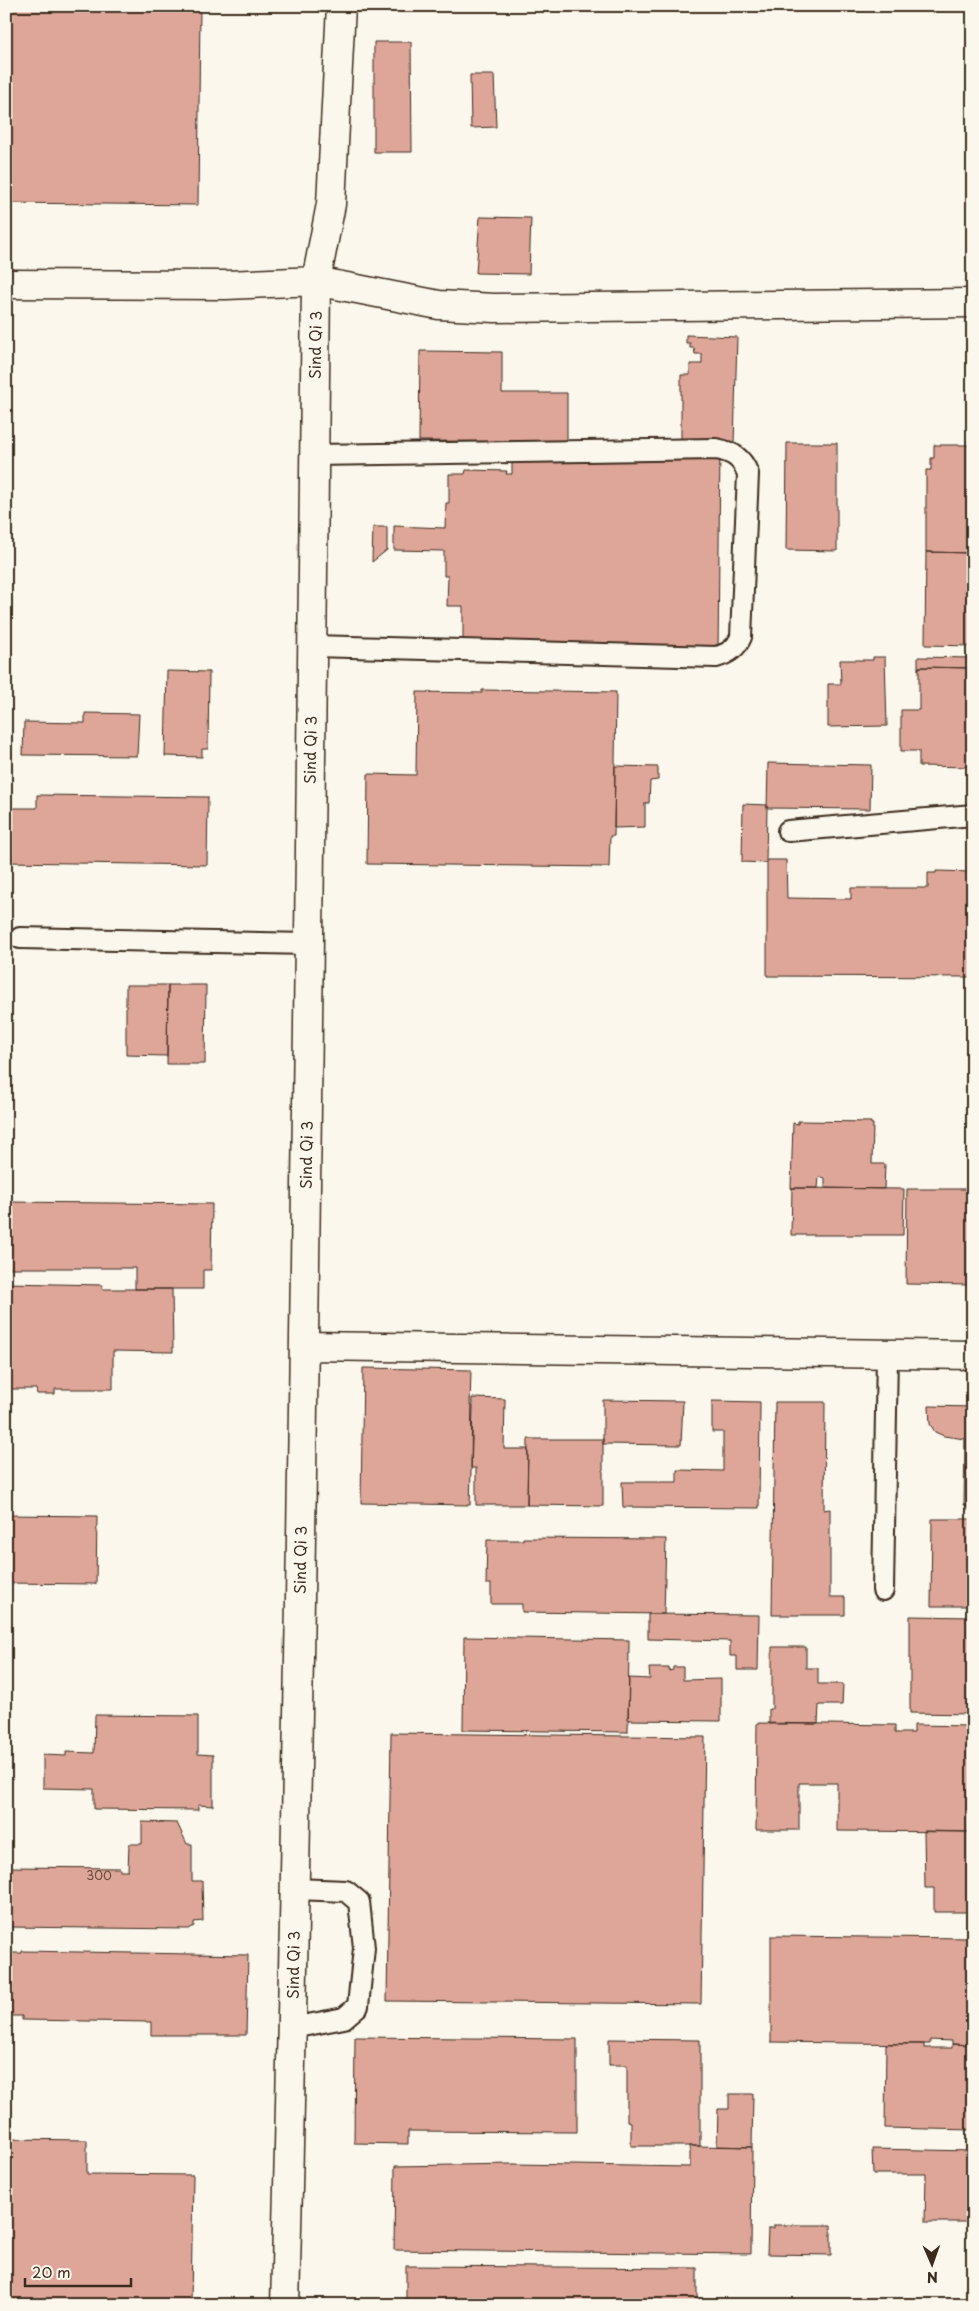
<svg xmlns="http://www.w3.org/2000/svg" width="979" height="2311" font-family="'Playpen Sans',sans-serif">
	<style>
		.building { fill: #dea698; stroke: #3b2a1e }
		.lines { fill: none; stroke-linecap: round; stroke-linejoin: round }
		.service-casing { stroke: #3b2a1e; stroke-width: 24 }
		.minor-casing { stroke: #3b2a1e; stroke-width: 31 }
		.service { stroke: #fbf7ec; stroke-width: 20 }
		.minor { stroke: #fbf7ec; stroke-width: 28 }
		.labels { text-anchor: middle; stroke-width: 4; stroke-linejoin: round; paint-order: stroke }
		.number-label { font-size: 12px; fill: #64493c }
		.street-label { font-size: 15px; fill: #3b2a1e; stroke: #fbf7ec }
	</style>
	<rect width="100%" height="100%" fill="#fbf7ec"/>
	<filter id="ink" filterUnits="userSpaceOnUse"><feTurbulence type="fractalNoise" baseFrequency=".02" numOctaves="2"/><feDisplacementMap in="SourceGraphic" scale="10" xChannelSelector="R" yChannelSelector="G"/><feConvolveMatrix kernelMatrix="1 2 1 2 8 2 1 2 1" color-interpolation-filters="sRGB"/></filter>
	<g filter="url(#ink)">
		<!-- building -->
		<path class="building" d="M6,6H200L198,205L6,203Z
			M374,42H411L412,152H374Z
			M470,75H494L496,127L471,128Z
			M480,217L531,218L529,274L476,273Z
			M686,335L737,337L734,444L681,443V375H690V364H702V354H695L694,348H690V343H686Z
			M420,351L502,352V393H567V442L419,441Z
			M512,442L720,444L718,656L463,652V606H447L448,576H444V551L394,550V526L445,528L446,503H449V474H465L466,470L507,471L506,474H512Z
			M787,443H837V551L786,550Z
			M934,445H973V553L926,552V470H931V458H934Z
			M373,527H387V550L372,562Z
			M926,552L973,553V646L925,645Z
			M873,657H885L887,726L828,727V684H841L840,660H873Z
			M918,657L973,658V668L919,667L918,670Z
			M919,667L973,668V767L919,766V751H901V710H919Z
			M167,671L209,672L208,749H202V757L165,756Z
			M482,690L616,692L614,836H610L609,867L367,864L368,774L416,775L417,692L482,693Z
			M85,713L139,714L137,756L23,755L24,722L85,723Z
			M768,763L871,765L870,809L767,808Z
			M615,766L658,767V780L650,781L649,803H645V827L614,828Z
			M37,795L208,797L207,865L6,862V808H37Z
			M743,804L767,805L766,863L742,862Z
			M767,860H786L787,898L851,899V888H928V873H936V871L973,872V977L767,976Z
			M126,985H168L167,1056L126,1055Z
			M168,985H206L205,1064H167Z
			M798,1121L871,1122V1124H873L872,1164H885L884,1189L825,1188V1178L819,1177L818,1188H791L793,1123L798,1124Z
			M792,1188L904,1189L903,1235H791Z
			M907,1189H973V1285L906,1284Z
			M6,1202L212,1204L211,1270H203V1289H135V1268H6Z
			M7,1283L102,1285V1289H172L173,1352L113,1351V1389H55V1394H37L36,1389H6Z
			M363,1368L471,1370L470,1406H473L470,1505L361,1503Z
			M472,1398L505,1399L504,1449H528L527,1505H476V1468H471Z
			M603,1400L683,1401L681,1445L603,1444Z
			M712,1401L760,1402L759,1508L623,1507L622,1482H677V1470L723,1471V1432H712Z
			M775,1402H825L824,1510L830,1509V1597H845V1615H772Z
			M929,1406L973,1407V1509H966V1505H964L965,1439L944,1436L935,1432L930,1424Z
			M528,1439H603V1506L527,1505Z
			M6,1515L97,1516L96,1584L6,1583Z
			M932,1519H973V1606H931Z
			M523,1538L666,1539L664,1614L522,1612V1604H491V1584H486L487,1540H523Z
			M648,1614L759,1615L758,1670H737V1656H730V1641L648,1639Z
			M910,1616L973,1617V1714L910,1713Z
			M464,1637L629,1640L628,1732L463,1730Z
			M772,1647H806V1668H818V1684H843L842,1705H819L818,1724H769V1709H772Z
			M673,1667H683V1680L721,1679V1721L628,1720L629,1678L650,1679L649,1668H669V1671L673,1670Z
			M95,1715L198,1716V1754L213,1755V1806L198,1805V1810L94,1809V1789L43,1788V1755L66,1756V1752L94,1753Z
			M757,1723L895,1725V1733H914V1725L969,1726V1734H973V1832L837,1831V1783H799V1830H756Z
			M391,1733L705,1737L701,2004L387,2001Z
			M142,1822L177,1823L187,1844H192V1881H202L203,1921L194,1922V1926L189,1929L6,1927V1867L120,1868V1871H128L129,1844H142Z
			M924,1831L973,1832V1917H968L967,1912H934V1888H925Z
			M771,1936L973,1938V2045L952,2044V2041L930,2040V2044H924L771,2042Z
			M22,1951L248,1955L246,2035H151V2022L22,2020V2016H6V1953H22Z
			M355,2037L577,2039V2132L408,2131V2144L354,2143Z
			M609,2039L700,2040V2146H631V2122L627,2121V2065H609Z
			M886,2044H924V2048H952V2044L973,2045V2130L885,2128Z
			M729,2094H753L752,2147L717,2146L718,2109H729Z
			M6,2139L87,2140V2174L193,2175L191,2305H6Z
			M690,2146L752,2147L751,2254L394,2250L395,2166L514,2164L690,2167Z
			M872,2149L973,2151V2222H925L926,2174H873Z
			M774,2225H831V2255L767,2254L768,2228H774Z
			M406,2266L697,2268V2305H406Z"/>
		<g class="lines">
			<!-- service casing -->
			<g class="service-casing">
				<path id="service" d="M313,646L716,657C728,654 736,649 741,637L748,474C742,458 733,452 716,449L314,455
					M788,831L973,815
					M20,938L309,944
					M883,1590L887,1353
					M292,2028L344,2018L358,2006L364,1948L359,1902L346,1891L295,1889"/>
			</g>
			<!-- minor casing -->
			<g class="minor-casing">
				<path id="minor" d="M6,284L226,285L316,281L439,305L494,308L973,303
					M305,1346L973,1355
					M285,2305C303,1630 309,956 316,281L331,204L341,6"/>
			</g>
			<!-- service -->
			<use href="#service" class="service"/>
			<!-- minor -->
			<use href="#minor" class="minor"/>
		</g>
	</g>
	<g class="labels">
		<!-- number labels -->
		<g class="number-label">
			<text x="99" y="1880">300</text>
		</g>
		<!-- street labels -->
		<g class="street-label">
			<text transform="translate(316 345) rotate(-89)" y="5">Sind Qi 3</text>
			<text transform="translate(311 750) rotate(-89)" y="5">Sind Qi 3</text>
			<text transform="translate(307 1155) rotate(-89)" y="5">Sind Qi 3</text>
			<text transform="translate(301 1560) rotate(-89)" y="5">Sind Qi 3</text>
			<text transform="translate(294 1965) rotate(-89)" y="5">Sind Qi 3</text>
		</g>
	</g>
	<!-- margin -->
	<rect width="979" height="2311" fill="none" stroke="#fbf7ec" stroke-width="25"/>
	<rect x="12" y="12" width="954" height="2286" fill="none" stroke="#3b2a1e" stroke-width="2" filter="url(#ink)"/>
	<!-- north arrow -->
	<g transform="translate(932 2264) rotate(178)" stroke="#fbf7ec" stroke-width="4" paint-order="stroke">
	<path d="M0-4L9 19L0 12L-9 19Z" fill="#3b2a1e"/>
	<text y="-8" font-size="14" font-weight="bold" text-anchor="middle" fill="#3b2a1e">N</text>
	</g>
	<!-- scale -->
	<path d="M25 2278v8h106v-8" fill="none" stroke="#3b2a1e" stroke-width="2.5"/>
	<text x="32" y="2278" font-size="15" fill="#3b2a1e" stroke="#fbf7ec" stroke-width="4" paint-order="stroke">20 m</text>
</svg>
